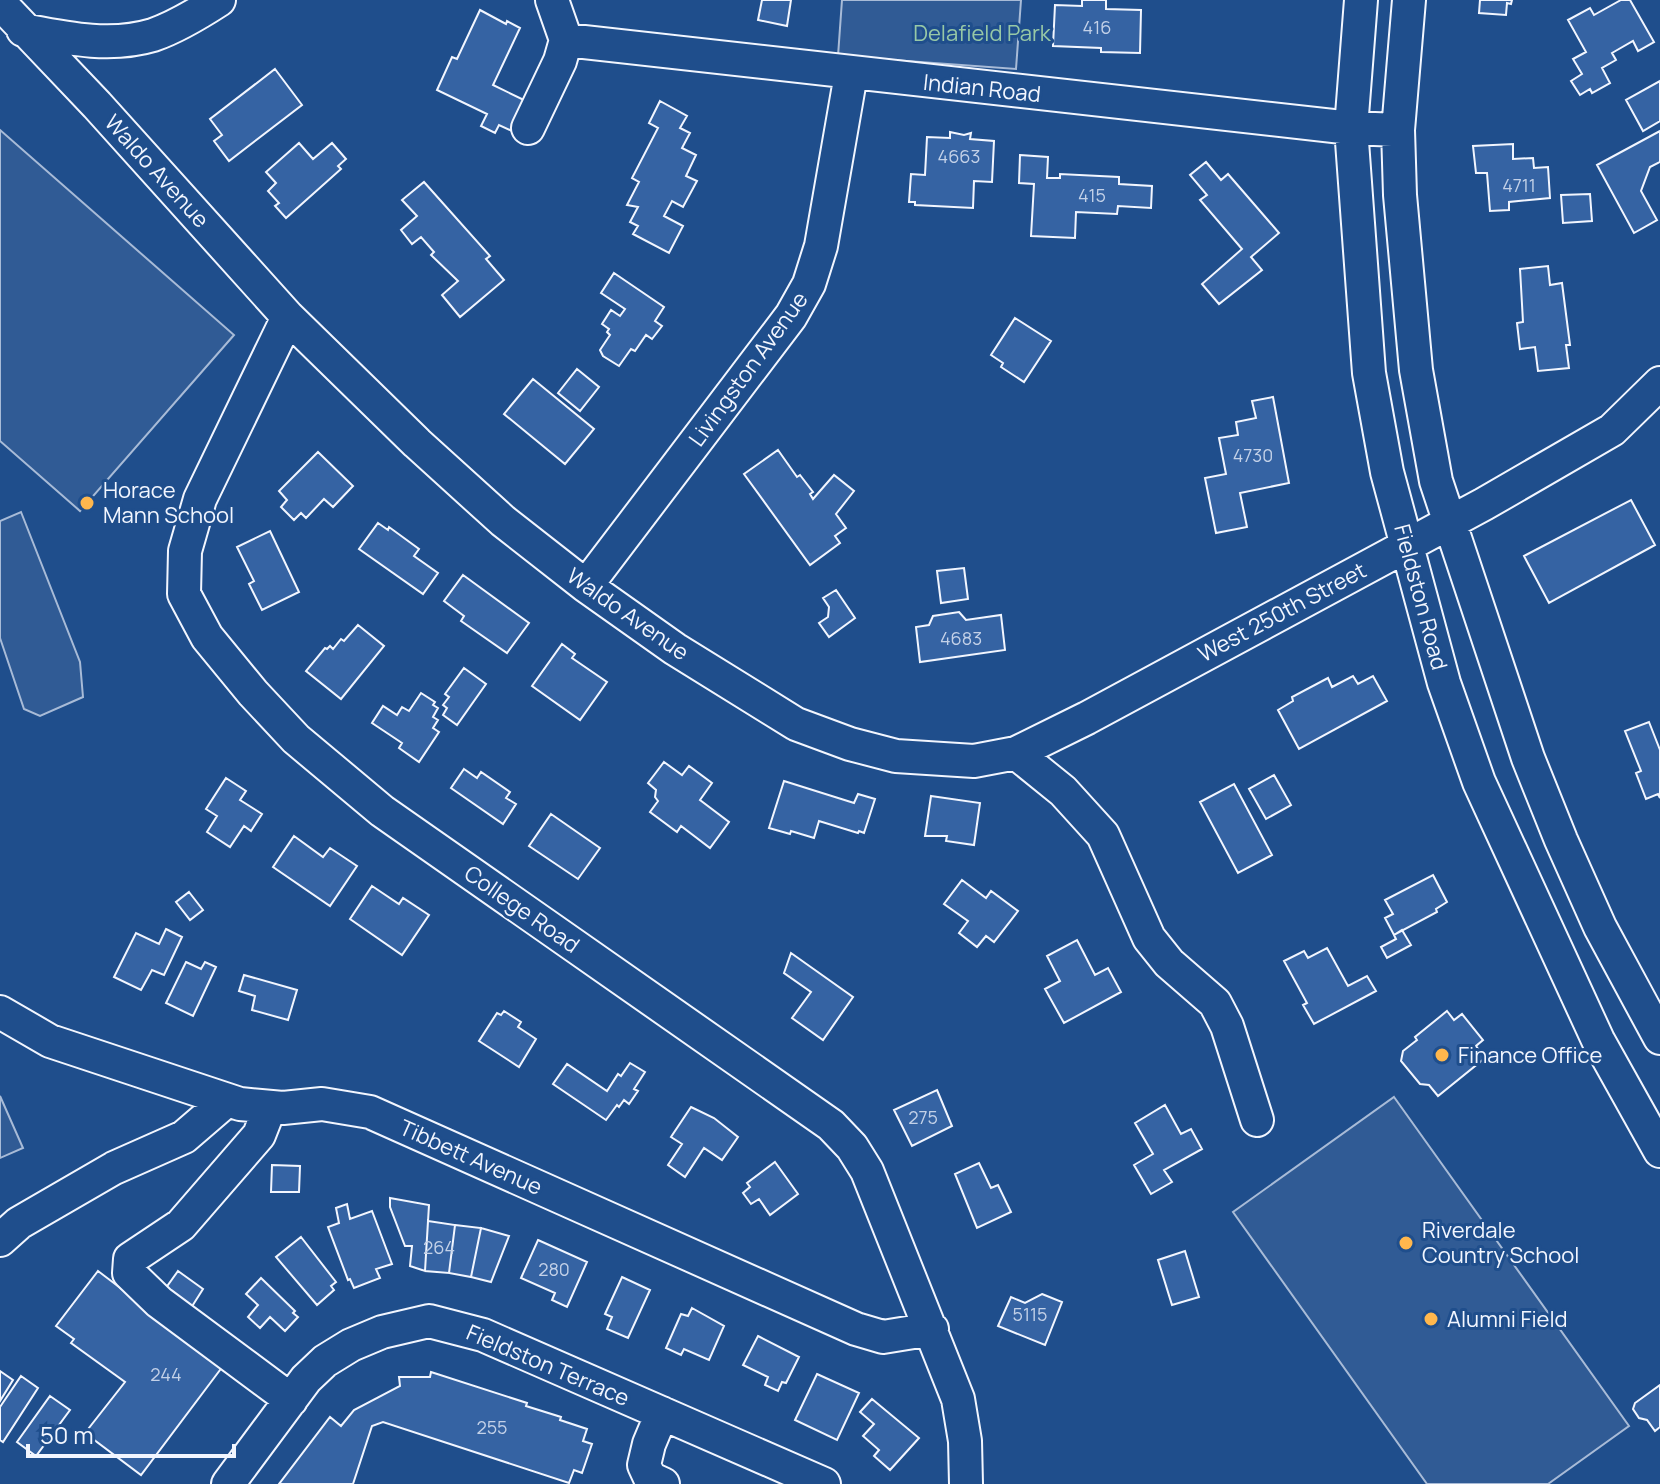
<svg xmlns="http://www.w3.org/2000/svg" width="1660" height="1484" font-family="Manrope,sans-serif">
	<style>
		.green { fill: #305b95; stroke: #a8bbd7; stroke-width: 2 }
		.building { fill: #3563a3; stroke: #f2f6ff; stroke-width: 2 }
		.lines { fill: none; stroke-linecap: round; stroke-linejoin: round }
		.minor-casing { stroke: #f2f6ff; stroke-width: 36 }
		.minor { stroke: #1f4e8c; stroke-width: 32 }
		.poi-dot { fill: #ffb74d; stroke: #1f4e8c; stroke-width: 3 }
		.labels { text-anchor: middle; stroke-width: 6; stroke-linejoin: round; paint-order: stroke }
		.number-label { font-size: 18px; fill: #c3d1e8 }
		.park-label { font-size: 22px; fill: #97c8a6; stroke: #1f4e8c }
		.street-label { font-size: 22px; fill: #f2f6ff; stroke: #1f4e8c }
		.poi-label { font-size: 22px; fill: #f2f6ff; stroke: #1f4e8c; text-anchor: start }
	</style>
	<rect width="100%" height="100%" fill="#1f4e8c"/>
	<!-- green -->
	<path class="green" d="M842,0H1021L1016,69L838,56Z
		M0,130L234,335L80,511L0,441Z
		M21,512L80,662L83,697L40,716L24,709L0,638V521Z
		M0,1096L23,1148L0,1158Z
		M1394,1097L1629,1426L1548,1484H1427L1233,1212Z"/>
	<!-- building -->
	<path class="building" d="M762,0H791L787,26L758,20Z
		M1082,0H1106V9L1141,10L1140,53L1101,52V48L1053,46L1055,5L1082,6Z
		M1480,0H1512L1511,4L1507,3L1506,15L1479,13Z
		M1621,0H1630L1654,42L1638,51L1633,41L1612,53L1616,60L1602,68L1610,83L1592,93L1590,89L1580,95L1571,81L1582,74L1573,59L1586,52L1568,20L1590,8L1594,15Z
		M480,10L506,24L507,21L520,28L493,85L526,101L512,131L499,125L495,133L481,126L487,114L437,90L452,57L457,59Z
		M275,69L302,105L229,161L214,141L222,135L210,119Z
		M1660,81V121L1643,131L1626,100Z
		M660,101L687,116L680,128L690,133L682,148L696,155L686,176L697,181L683,207L672,201L664,216L683,226L669,253L633,234L638,226L630,222L638,207L627,205L639,182L632,178L658,128L649,123Z
		M1660,131V162L1650,167L1641,191L1657,220L1634,233L1597,165Z
		M950,132L964,135L971,133L970,139L994,141L992,182L974,181L973,208L915,205V202H909L911,174L925,175L927,137L950,138Z
		M299,143L313,159L332,143L346,159L338,166L341,169L286,218L275,206L279,203L268,191L276,183L266,172Z
		M1513,144V159L1533,158L1534,168L1548,167L1550,198L1509,202V210L1490,211L1487,173H1476L1473,146Z
		M1020,155L1048,157L1047,178H1060V174L1119,177V184L1152,186L1151,208L1118,206L1117,214L1076,212L1075,238L1031,236L1034,184L1019,183Z
		M1206,162L1221,180L1228,174L1279,233L1251,257L1262,270L1219,304L1202,284L1242,249L1200,200L1207,195L1190,175Z
		M424,182L490,256L486,259L504,280L460,317L442,295L458,281L431,255L434,252L421,237L412,244L401,230L417,216L402,200Z
		M1590,194L1592,221L1563,223L1561,195Z
		M1548,266L1550,285L1562,283L1570,345H1566L1569,368L1538,371L1535,347L1520,349L1517,323L1523,322L1520,269Z
		M614,273L664,307L655,321L662,326L652,339L646,335L635,351L631,349L619,366L603,356L600,350L610,335L607,332L609,329L602,324L611,310L620,316L625,309L601,293Z
		M1015,318L1051,341L1024,382L1001,367L1003,363L991,355Z
		M577,369L599,387L580,411L558,393Z
		M533,379L594,429L565,464L504,414Z
		M1273,397L1289,483L1240,493L1247,527L1216,533L1205,478L1226,474L1219,438L1238,435L1236,422L1256,418L1252,401Z
		M778,450L797,477L800,475L813,492L810,494L813,499L834,475L854,491L836,514L846,528L835,536L840,543L810,565L744,474Z
		M318,452L353,486L333,507L324,499L306,518L301,513L294,520L281,507L287,500L279,491Z
		M1631,500L1655,545L1549,603L1524,556Z
		M378,523L388,530L389,527L419,549L414,556L438,573L423,594L359,549Z
		M270,531L299,592L262,610L249,584L254,581L237,547Z
		M964,568L968,599L941,603L937,571Z
		M463,575L529,623L507,653L461,621L464,616L444,601Z
		M836,590L855,618L829,637L819,623L828,617L829,607L823,598Z
		M959,612L966,620L1001,615L1005,650L920,662L916,627L929,625L933,616Z
		M358,625L384,646L341,699L306,671L325,648L327,649L330,646L333,649L341,639L344,641Z
		M562,644L575,654L572,658L607,682L580,720L532,686Z
		M464,668L486,684L457,725L443,715L447,708L443,705L449,697L445,694Z
		M1353,676L1358,684L1373,676L1387,701L1299,749L1278,710L1293,701L1292,697L1328,678L1332,687Z
		M421,693L435,702L433,705L438,708L433,717L438,720L433,728L439,732L419,762L399,748L402,743L372,723L383,706L397,715L402,707L409,711Z
		M1649,722L1660,750V798L1658,794L1646,799L1636,773L1641,771L1625,731Z
		M664,762L682,775L689,766L712,783L700,800L729,822L710,848L681,826L677,832L650,812L658,801L655,797L656,790L648,783Z
		M464,769L477,778L481,772L510,792L506,798L516,804L503,824L451,788Z
		M1274,775L1291,805L1266,819L1249,789Z
		M226,778L246,791L240,800L262,814L251,831L244,826L230,847L207,832L217,816L206,809Z
		M784,781L854,803L858,794L875,799L864,833L859,831L858,833L819,821L814,838L791,831L790,834L769,828Z
		M1234,784L1272,855L1238,873L1200,802Z
		M931,796L980,803L974,845L946,841L947,836H925Z
		M551,814L600,848L578,879L529,846Z
		M294,836L323,857L330,848L357,866L330,906L273,867Z
		M1433,875L1447,902L1436,909L1437,912L1394,935L1385,918L1393,914L1385,900Z
		M962,880L986,898L991,891L1018,911L994,942L986,936L977,947L959,933L968,921L944,904Z
		M372,886L399,904L403,898L429,915L402,955L350,919Z
		M189,892L203,910L190,920L176,902Z
		M166,929L182,937L164,975L152,970L141,990L114,977L136,933L159,944Z
		M1402,930L1411,945L1387,958L1381,947L1396,939L1394,935Z
		M1077,940L1095,975L1108,968L1121,992L1064,1023L1045,989L1060,981L1047,956Z
		M1327,948L1348,986L1367,976L1376,991L1314,1024L1303,1005L1307,1003L1284,961L1304,951L1308,958Z
		M791,953L853,997L823,1040L792,1018L811,992L784,973Z
		M186,962L201,969L205,962L216,967L193,1016L166,1003Z
		M244,975L297,990L288,1020L252,1010L255,996L239,991Z
		M504,1011L521,1022L518,1027L536,1039L519,1067L479,1041L497,1013L501,1015Z
		M1447,1011L1454,1020L1462,1014L1483,1040L1476,1046L1485,1058L1438,1096L1429,1085L1420,1084L1401,1061L1403,1051L1417,1040L1415,1037Z
		M630,1063L645,1072L634,1089L638,1091L629,1104L624,1100L619,1107L617,1105L606,1120L553,1084L567,1064L607,1091L618,1074L621,1076Z
		M937,1090L952,1126L912,1146L894,1110Z
		M1165,1105L1181,1134L1191,1129L1202,1149L1164,1170L1172,1182L1151,1194L1134,1165L1153,1154L1135,1123Z
		M691,1107L714,1118L738,1137L722,1160L704,1148L685,1177L668,1165L682,1144L671,1137Z
		M775,1162L798,1194L770,1215L759,1199L751,1204L743,1193L750,1187L747,1183Z
		M979,1163L991,1188L998,1185L1011,1212L977,1228L955,1174Z
		M272,1165L300,1166L299,1192H271Z
		M390,1198L429,1205L425,1271L410,1266L412,1246H405L390,1207Z
		M347,1204L350,1219L372,1211L392,1264L376,1269L380,1278L354,1288L350,1279L348,1280L328,1227L339,1223L336,1208Z
		M428,1221L455,1225L449,1273L425,1271Z
		M455,1225L481,1228L471,1277L449,1273Z
		M481,1228L509,1236L491,1282L471,1277Z
		M301,1237L336,1282L331,1286L334,1290L317,1305L276,1257Z
		M538,1240L587,1262L567,1307L552,1300L555,1293L521,1278Z
		M1185,1251L1199,1297L1172,1305L1158,1260Z
		M98,1271L223,1366L141,1475L85,1433L125,1382L71,1343L74,1339L56,1326Z
		M178,1271L203,1289L191,1308L163,1292Z
		M622,1277L650,1290L628,1338L607,1329L612,1317L605,1314Z
		M261,1278L295,1311L293,1313L298,1317L285,1331L270,1317L260,1328L248,1317L258,1305L246,1294Z
		M1042,1294L1062,1302L1045,1345L998,1326L1011,1297L1025,1303Z
		M692,1308L724,1326L709,1360L684,1349L681,1355L666,1348L681,1314L688,1316Z
		M758,1336L799,1357L786,1383L782,1382L778,1391L765,1385L768,1377L743,1365Z
		M0,1371L13,1380L0,1401Z
		M431,1372L527,1403L526,1406L561,1417L560,1420L587,1429L583,1441L592,1444L582,1473L574,1470L569,1483L383,1422L372,1426L353,1484H279L330,1417L341,1426L354,1410L400,1386L399,1377H430Z
		M817,1374L859,1393L837,1440L795,1420Z
		M21,1376L38,1388L3,1442L0,1440V1407Z
		M1660,1385V1427L1655,1431L1647,1420L1639,1418L1633,1409L1635,1403Z
		M50,1396L70,1410L36,1456L17,1442Z
		M872,1399L919,1438L890,1470L874,1456L879,1450L863,1436L874,1424L860,1412Z"/>
	<g class="lines">
		<!-- minor casing -->
		<g class="minor-casing">
			<path id="minor" d="M1361,0L1351,128L1369,373L1387,472L1444,683L1479,782L1598,1040L1660,1151
				M1409,0L1398,130L1400,195L1416,370L1436,481L1528,758L1561,840L1600,927L1660,1038
				M0,3L97,105L288,317L417,443L503,521L586,586L675,649L796,724L850,744L896,756L974,761L1016,753L1063,791L1103,835L1149,938L1169,963L1215,1003L1227,1026L1257,1120
				M23,30C65,38 110,48 153,35C176,27 199,13 219,0
				M566,40L1351,128L1398,130
				M528,128L560,61L566,40L552,0
				M288,317L200,499L185,551L184,594L207,637L253,693L296,739L382,811L831,1125L852,1147L867,1171L958,1399L965,1441L966,1484
				M586,586L791,316L809,284L821,246L851,74
				M1016,753L1087,718L1484,504L1612,430L1660,383
				M0,1012L50,1041L240,1104L283,1108L322,1104L370,1112L856,1329L883,1337L932,1329
				M270,1107L259,1135L181,1225L130,1259L129,1273L159,1302L291,1400
				M0,1240L19,1223L114,1168L184,1137L227,1100
				M662,1413L649,1444L644,1465L650,1478L663,1484
				M228,1484L306,1379L325,1361L351,1345L382,1332L429,1321L483,1335L824,1484"/>
		</g>
		<!-- minor -->
		<use href="#minor" class="minor"/>
	</g>
	<!-- markers -->
	<g class="poi-dot">
		<circle cx="87" cy="503" r="8"/>
		<circle cx="1442" cy="1055" r="8"/>
		<circle cx="1406" cy="1243" r="8"/>
		<circle cx="1431" cy="1319" r="8"/>
	</g>
	<g class="labels">
		<!-- number labels -->
		<g class="number-label">
			<text x="1097" y="34">416</text>
			<text x="959" y="163">4663</text>
			<text x="1519" y="192">4711</text>
			<text x="1092" y="202">415</text>
			<text x="1253" y="462">4730</text>
			<text x="961" y="645">4683</text>
			<text x="923" y="1124">275</text>
			<text x="439" y="1254">264</text>
			<text x="554" y="1276">280</text>
			<text x="1030" y="1321">5115</text>
			<text x="166" y="1381">244</text>
			<text x="492" y="1434">255</text>
		</g>
		<!-- park labels -->
		<g class="park-label">
			<text x="982" y="41">Delafield Park</text>
		</g>
		<!-- street labels -->
		<g class="street-label">
			<text transform="translate(982 88) rotate(6)" y="8">Indian Road</text>
			<text transform="translate(157 171) rotate(48)" y="8">Waldo Avenue</text>
			<text transform="translate(748 369) rotate(-54)" y="8">Livingston Avenue</text>
			<text transform="translate(1421 597) rotate(75)" y="8">Fieldston Road</text>
			<text transform="translate(1282 612) rotate(-28)" y="8">West 250th Street</text>
			<text transform="translate(628 614) rotate(35)" y="8">Waldo Avenue</text>
			<text transform="translate(522 909) rotate(35)" y="8">College Road</text>
			<text transform="translate(471 1157) rotate(24)" y="8">Tibbett Avenue</text>
			<text transform="translate(548 1365) rotate(23)" y="8">Fieldston Terrace</text>
		</g>
		<!-- poi labels -->
		<g class="poi-label">
			<text x="103" y="498">Horace<tspan x="103" dy="25">Mann School</tspan></text>
			<text x="1458" y="1063">Finance Office</text>
			<text x="1422" y="1238">Riverdale<tspan x="1422" dy="25">Country School</tspan></text>
			<text x="1447" y="1327">Alumni Field</text>
		</g>
	</g>
	<!-- scale -->
	<path d="M28 1444v12h206v-12" fill="none" stroke="#f2f6ff" stroke-width="4"/>
	<text x="40" y="1444" font-size="24" fill="#f2f6ff" stroke="#1f4e8c" stroke-width="6" paint-order="stroke">50 m</text>
</svg>
